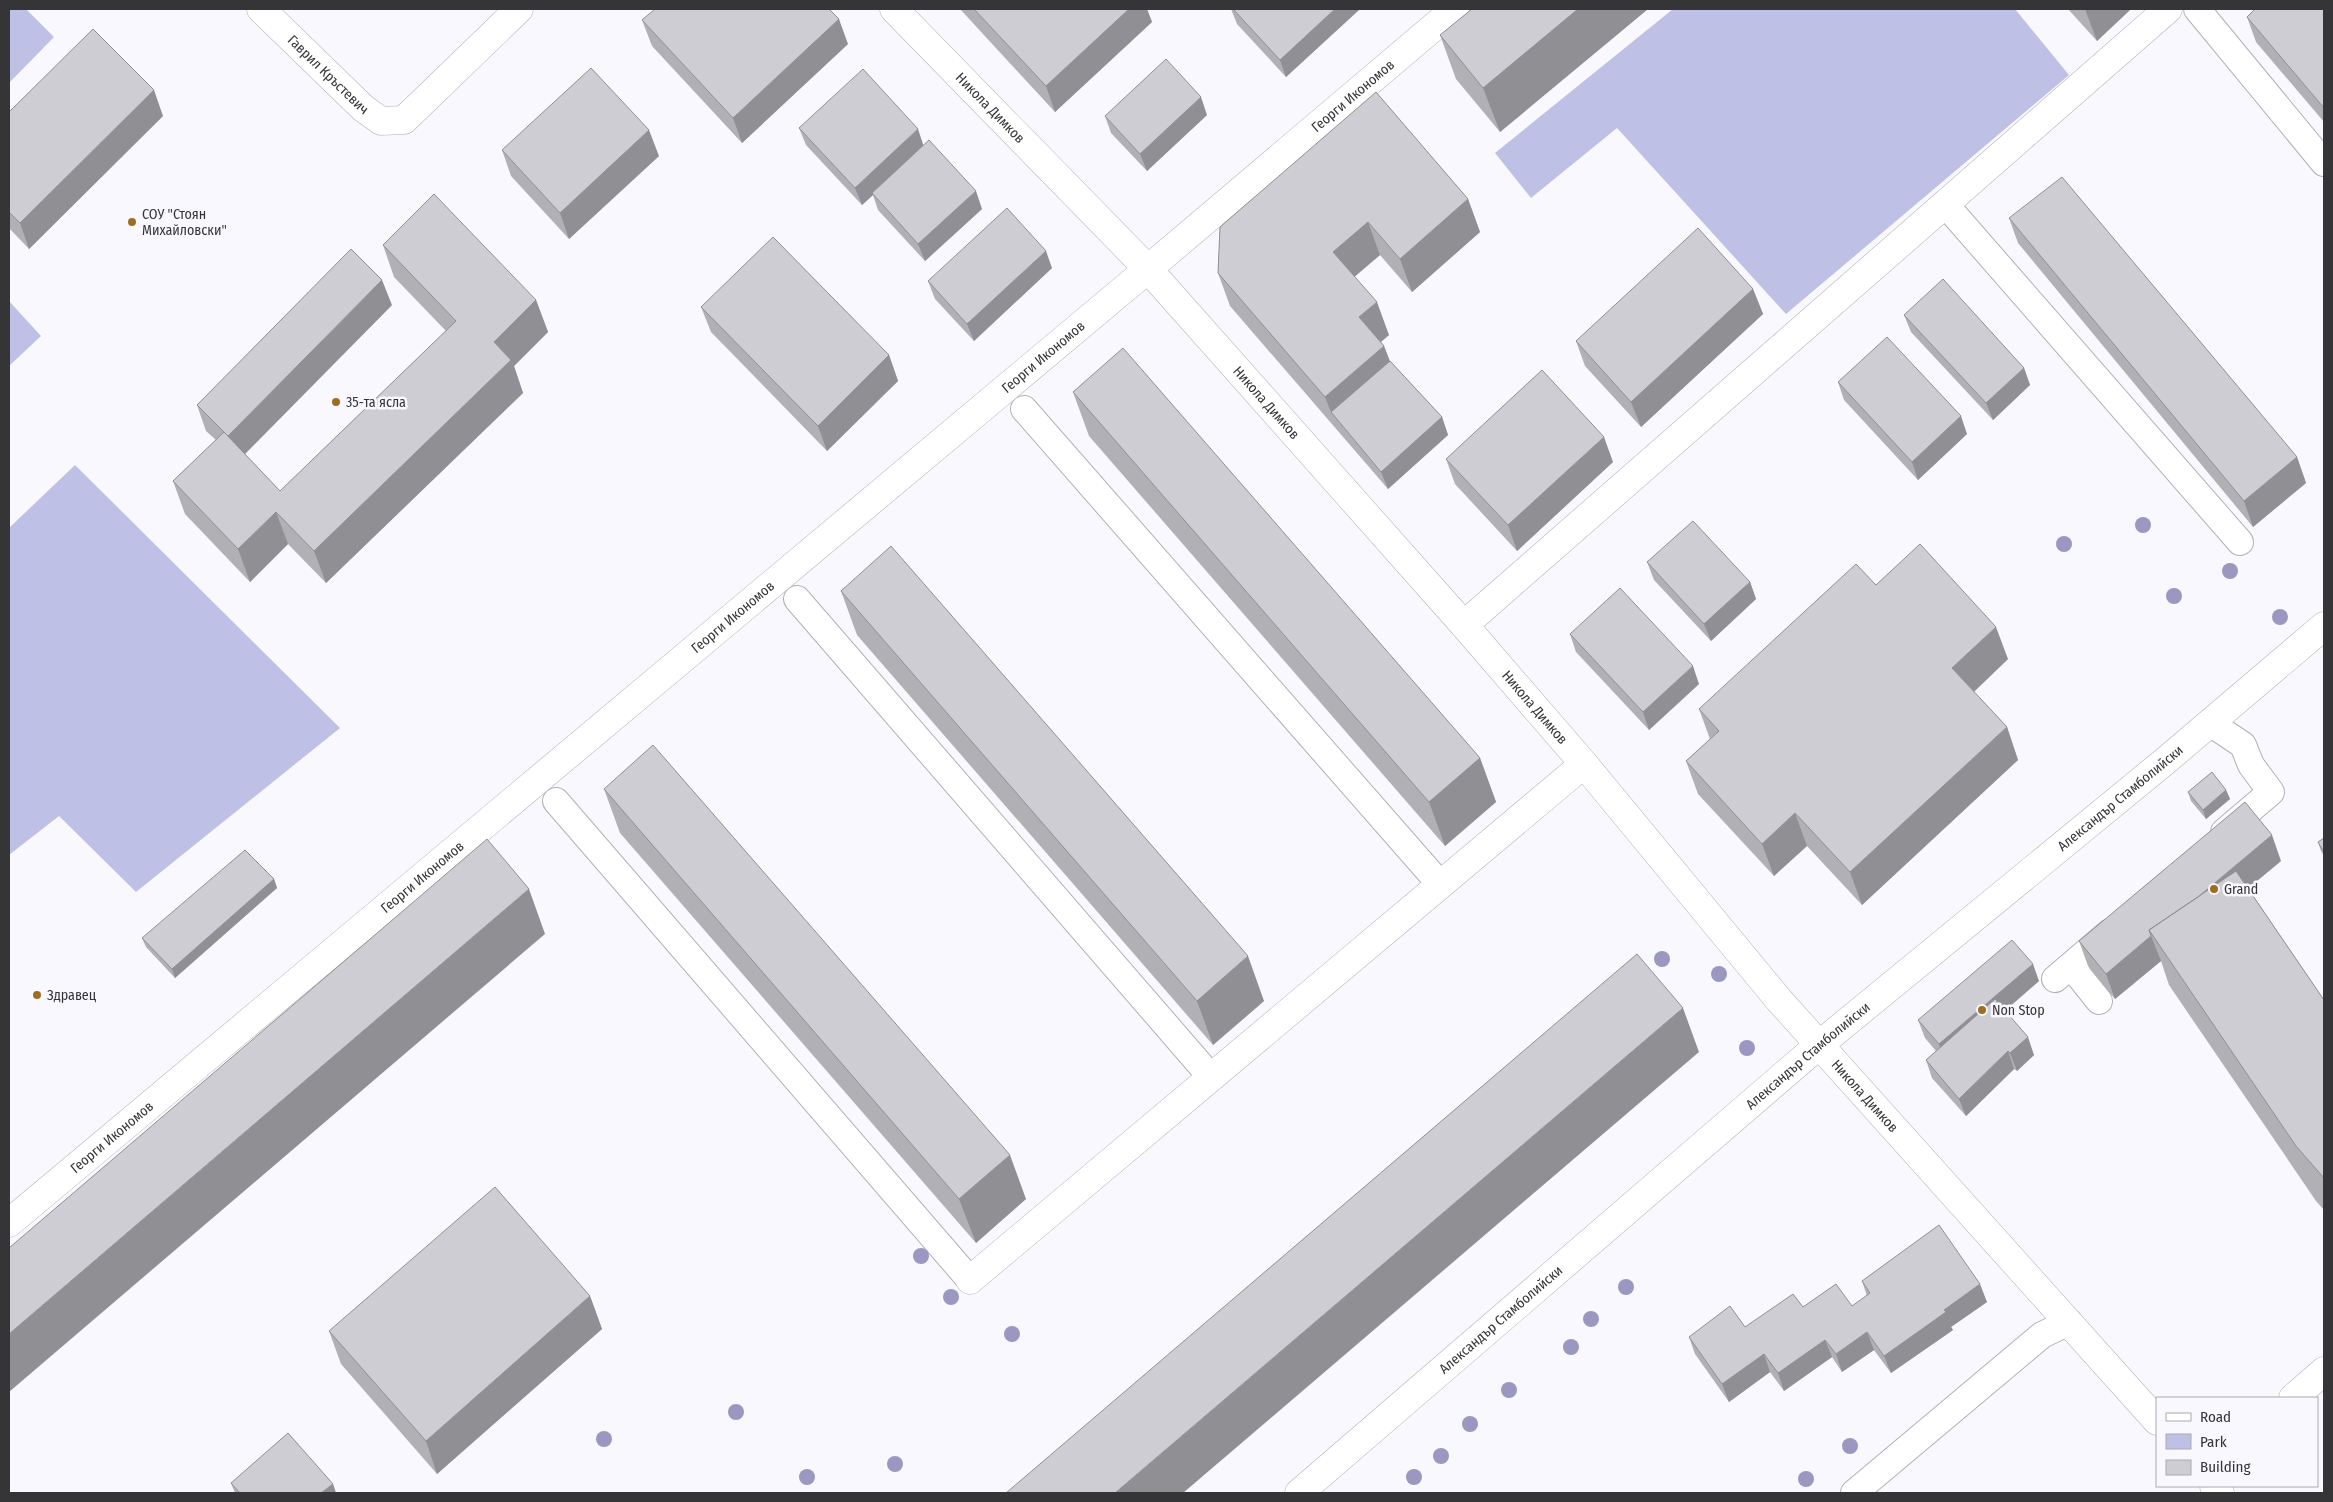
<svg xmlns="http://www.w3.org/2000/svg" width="2333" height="1502" font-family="'Fira Sans Condensed',sans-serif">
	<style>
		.green { fill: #bfc0e6 }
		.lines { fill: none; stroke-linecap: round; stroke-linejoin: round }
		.service-casing { stroke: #b1b1b7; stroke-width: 28 }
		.minor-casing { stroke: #b1b1b7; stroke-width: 29 }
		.tertiary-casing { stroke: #b1b1b7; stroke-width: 29 }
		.service { stroke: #fff; stroke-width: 26 }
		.minor { stroke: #fff; stroke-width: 28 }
		.tertiary { stroke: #fff; stroke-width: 28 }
		.tree { fill: #9a97c0 }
		.wall { fill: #b0b0b5 }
		.shaded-wall { fill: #909094 }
		.building { fill: #cdcdd3; stroke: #909094 }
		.poi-dot { fill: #9e6d21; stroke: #f8f8fe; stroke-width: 2 }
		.labels { text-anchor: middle; stroke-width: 5; stroke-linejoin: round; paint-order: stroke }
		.street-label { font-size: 14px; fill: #353537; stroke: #f8f8fe }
		.poi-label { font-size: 14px; fill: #353537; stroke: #f8f8fe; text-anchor: start }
	</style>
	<rect width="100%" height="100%" fill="#f8f8fe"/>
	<!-- green -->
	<path class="green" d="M9,9H26L54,37L9,83Z
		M1673,9H2015L2069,75L1786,314L1617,128L1531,198L1495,153Z
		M9,301L41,336L9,366Z
		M75,465L340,728L136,892L59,816L9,855V528Z"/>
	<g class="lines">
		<!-- service casing -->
		<g class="service-casing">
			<path id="service" d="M2197,9L2324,163
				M1945,204L2240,542
				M1024,409L1440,884
				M797,599L1211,1077
				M2210,723L2243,745L2251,765L2271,792L2224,832
				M556,801L970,1280
				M2071,966L2099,1001
				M2055,979L2110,932
				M1854,1493L2042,1335L2069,1322"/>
		</g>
		<!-- minor casing -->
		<g class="minor-casing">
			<g id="minor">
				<path id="s1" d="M261,9L363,108L381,121L404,120L519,9"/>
				<path id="s2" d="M894,9L1148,269L1464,625L1584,764L1779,1000L2157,1421"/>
				<path d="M1464,625L2168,9"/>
				<path id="s3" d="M9,1223L1148,269L1455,9"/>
				<path d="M970,1280L1584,764"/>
				<path d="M2293,1398L2324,1371"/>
				<path d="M2214,1486L2220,1493"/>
			</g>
		</g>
		<!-- tertiary casing -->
		<g class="tertiary-casing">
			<g id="tertiary">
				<path id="s4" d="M1299,1493L1819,1045L2164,762L2324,626"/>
			</g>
		</g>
		<!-- service -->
		<use href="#service" class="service"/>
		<!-- minor -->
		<use href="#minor" class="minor"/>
		<!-- tertiary -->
		<use href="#tertiary" class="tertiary"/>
	</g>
	<!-- trees -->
	<g class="tree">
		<circle cx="2143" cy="525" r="8"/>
		<circle cx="2064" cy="544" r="8"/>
		<circle cx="2230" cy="571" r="8"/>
		<circle cx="2174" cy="596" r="8"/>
		<circle cx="2280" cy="617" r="8"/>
		<circle cx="1662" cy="959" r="8"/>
		<circle cx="1719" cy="974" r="8"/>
		<circle cx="1747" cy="1048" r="8"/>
		<circle cx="921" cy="1256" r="8"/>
		<circle cx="1626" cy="1287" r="8"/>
		<circle cx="951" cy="1297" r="8"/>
		<circle cx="1591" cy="1319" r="8"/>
		<circle cx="1012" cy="1334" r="8"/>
		<circle cx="1571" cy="1347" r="8"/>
		<circle cx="1509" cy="1390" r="8"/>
		<circle cx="736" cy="1412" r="8"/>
		<circle cx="1470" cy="1424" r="8"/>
		<circle cx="604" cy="1439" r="8"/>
		<circle cx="1850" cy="1446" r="8"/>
		<circle cx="1441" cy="1456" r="8"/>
		<circle cx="895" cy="1464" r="8"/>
		<circle cx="807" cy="1477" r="8"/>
		<circle cx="1414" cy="1477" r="8"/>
		<circle cx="1806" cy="1479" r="8"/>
	</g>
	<!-- wall -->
	<path class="wall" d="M960,9H1147L1152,22L1055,112Z
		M1231,9H1360L1286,77L1237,24Z
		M1472,9H1648L1500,132L1456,79L1440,35Z
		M2068,9H2131L2097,41Z
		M2324,9V122L2256,42L2247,17Z
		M642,20L848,44L742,143L652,46Z
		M9,112L163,116L29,249L9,228Z
		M1207,115L1147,171L1111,133L1105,116Z
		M799,128L924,145L982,209L925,261L878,210L873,195L862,205L806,145Z
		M502,150L659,156L569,239L511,176Z
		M1468,199L1480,232L1412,292L1380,255L1354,276L1389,335L1381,342L1384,346L1390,361L1442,417L1448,435L1388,489L1230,306L1218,273L1220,227Z
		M2009,218L2297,457L2306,483L2253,527L2018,243Z
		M383,245L536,300L548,332L514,366L523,393L326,583L288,544L250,582L185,514L173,481L216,440L206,431L197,405L392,305L245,454L280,491L446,331L394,277Z
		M1052,268L974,341L935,299L928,281Z
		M1753,289L1763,314L1641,427L1585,366L1576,341Z
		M701,307L889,355L898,381L827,451L711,332Z
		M1904,315L2024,368L2030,385L1993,420L1911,332Z
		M1838,382L1967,434L1918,480L1844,400Z
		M1073,392L1480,758L1496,802L1445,846L1089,436Z
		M1446,459L1613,462L1517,551L1455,484Z
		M1647,562L1750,582L1756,599L1711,641L1654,580Z
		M1876,585L2008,659L1974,692L2007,727L2018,760L1862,905L1807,846L1774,876L1698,794L1686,761L1710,739L1699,709Z
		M841,591L1264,1001L1213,1045L857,635Z
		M1570,634L1699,684L1649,730L1576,652Z
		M604,789L1026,1199L976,1243L620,833Z
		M2226,790L2230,799L2206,819L2191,801L2188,792Z
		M2324,838V856L2321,851L2318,842Z
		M2281,861L2248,888L2324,1000V1210L2316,1201L2169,985L2161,961L2115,999L2088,966L2079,941Z
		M274,879L277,888L175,978L146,947L142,938Z
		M2039,981L2005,1011L2034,1055L2017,1071L2014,1069L1966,1116L1932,1078L1926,1060L1936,1051L1925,1038L1918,1020Z
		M1862,1281L1987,1302L1951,1327L1953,1330L1891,1373L1874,1350L1842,1372L1832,1357L1784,1391L1770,1372L1729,1402L1695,1354L1689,1337L1745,1327L1803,1307L1852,1306L1867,1296Z
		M590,1296L602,1329L437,1474L341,1364L329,1331Z
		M231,1483L333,1484L336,1493H235Z"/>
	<!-- shaded-wall -->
	<path class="shaded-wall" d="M1129,9H1147L1152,22L1055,112L1046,86Z
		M1335,9H1360L1286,77L1280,60Z
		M1578,9H1648L1500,132L1483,88Z
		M2085,9H2131L2097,41Z
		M839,19L848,44L742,143L733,118Z
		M154,90L163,116L29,249L20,223Z
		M1201,97L1207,115L1147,171L1140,154Z
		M918,129L924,147L872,193L873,195L862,205L855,188Z
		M649,130L659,156L569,239L560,213Z
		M976,191L982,209L925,261L918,244Z
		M1468,199L1480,232L1412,292L1400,259Z
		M1368,222L1380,255L1345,285L1333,252Z
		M1046,251L1052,268L974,341L967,324Z
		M382,280L392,305L237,462L228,436Z
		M1753,289L1763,314L1641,427L1631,402Z
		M536,300L548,332L514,366L523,393L326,583L314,551L494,342Z
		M1377,302L1389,335L1371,350L1359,317Z
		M1384,346L1396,378L1331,412L1325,397Z
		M889,355L898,381L827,451L818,426Z
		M2024,368L2030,385L1993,420L1986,403Z
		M1961,416L1967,434L1918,480L1912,462Z
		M1442,417L1448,435L1388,489L1381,472Z
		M1604,437L1613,462L1517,551L1508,525Z
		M2297,457L2306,483L2253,527L2244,501Z
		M276,512L288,544L250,582L238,549Z
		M1750,582L1756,599L1711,641L1704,624Z
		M1996,627L2008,659L1964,701L1952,668Z
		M1693,666L1699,684L1649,730L1643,712Z
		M2007,727L2018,760L1862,905L1850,872Z
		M1480,758L1496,802L1445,846L1429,802Z
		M2226,790L2230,799L2206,819L2203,810Z
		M1795,813L1807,846L1774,876L1762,844Z
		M2272,835L2281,861L2167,956L2152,935Z
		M274,879L277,888L175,978L172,969Z
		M529,889L545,934L9,1392V1334Z
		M2151,936L2161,961L2115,999L2106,974Z
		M1248,956L1264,1001L1213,1045L1197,1001Z
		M2033,964L2039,981L1945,1062L1939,1044Z
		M1683,1008L1699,1052L1183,1493H1115Z
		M2028,1037L2034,1055L2017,1071L2010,1053Z
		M2008,1051L2014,1069L1966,1116L1959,1099Z
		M1010,1155L1026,1199L976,1243L959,1199Z
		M1980,1284L1987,1302L1951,1327L1953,1330L1891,1373L1884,1356L1944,1310Z
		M590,1296L602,1329L437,1474L426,1441Z
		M1867,1332L1874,1350L1842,1372L1836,1354Z
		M1825,1340L1832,1357L1784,1391L1778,1373Z
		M1764,1354L1770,1372L1729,1402L1722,1384Z
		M333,1484L336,1493H321Z"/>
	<!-- building -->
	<path class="building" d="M655,9H829L839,19L733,118L642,20Z
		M974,9H1129L1046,86Z
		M1233,9H1335L1280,60Z
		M1472,9H1578L1483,88L1440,35Z
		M2255,9H2324V108L2247,17Z
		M93,29L154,90L20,223L9,212V112Z
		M1166,59L1201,97L1140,154L1105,116Z
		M591,68L649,130L560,213L502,150Z
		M863,69L918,129L855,188L799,128Z
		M1376,92L1468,199L1400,259L1368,222L1333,252L1377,302L1359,317L1384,346L1325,397L1218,273L1220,227Z
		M929,140L976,191L918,244L872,193Z
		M2062,177L2297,457L2244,501L2009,218Z
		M434,194L536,300L494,342L511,360L314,551L276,512L238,549L173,481L224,432L280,491L456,321L383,245Z
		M1007,208L1046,251L967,324L928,281Z
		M1698,228L1753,289L1631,402L1576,341Z
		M773,237L889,355L818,426L701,307Z
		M351,249L382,280L228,436L197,405Z
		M1943,279L2024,368L1986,403L1904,315Z
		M1887,337L1961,416L1912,462L1838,382Z
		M1123,348L1480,758L1429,802L1073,392Z
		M1390,361L1442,417L1381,472L1331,412Z
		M1542,370L1604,437L1508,525L1446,459Z
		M1693,521L1750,582L1704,624L1647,562Z
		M1920,544L1996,627L1952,668L2007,727L1850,872L1795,813L1762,844L1686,761L1719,731L1699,709L1856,564L1876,585Z
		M891,546L1248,956L1197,1001L841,591Z
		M1620,588L1693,666L1643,712L1570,634Z
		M653,745L1010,1155L959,1199L604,789Z
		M2212,772L2226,790L2203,810L2188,792Z
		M2245,802L2272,835L2198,897L2149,930L2151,936L2106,974L2079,941Z
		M2324,838V852L2318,842Z
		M487,839L529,889L9,1334V1248Z
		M245,850L274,879L172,969L142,938Z
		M2236,871L2324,1000V1178L2296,1146L2149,930Z
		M2012,940L2033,964L1939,1044L1918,1020Z
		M1637,954L1683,1008L1115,1493H1006Z
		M1995,999L2028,1037L2010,1053L2008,1051L1959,1099L1926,1060Z
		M495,1187L590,1296L426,1441L329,1331Z
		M1939,1225L1980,1284L1944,1310L1946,1312L1884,1356L1867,1332L1836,1354L1825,1340L1778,1373L1764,1354L1722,1384L1689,1337L1730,1306L1745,1327L1793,1294L1803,1307L1836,1284L1852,1306L1870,1293L1862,1281Z
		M288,1433L333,1484L321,1493H240L231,1483Z"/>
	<!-- markers -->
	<g class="poi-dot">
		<circle cx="132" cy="222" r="5"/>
		<circle cx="336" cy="402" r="5"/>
		<circle cx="2214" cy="889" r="5"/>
		<circle cx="37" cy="995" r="5"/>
		<circle cx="1982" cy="1010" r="5"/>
	</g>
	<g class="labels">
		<!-- street labels -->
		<g class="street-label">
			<text dy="5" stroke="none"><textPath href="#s1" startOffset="94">Гаврил Кръстевич</textPath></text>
			<text dy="5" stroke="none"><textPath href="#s3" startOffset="1754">Георги Икономов</textPath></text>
			<text dy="5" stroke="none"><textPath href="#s2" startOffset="138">Никола Димков</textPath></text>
			<text dy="5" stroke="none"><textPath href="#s3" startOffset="1349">Георги Икономов</textPath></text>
			<text dy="5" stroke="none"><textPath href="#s2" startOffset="542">Никола Димков</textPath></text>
			<text dy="5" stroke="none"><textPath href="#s3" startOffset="944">Георги Икономов</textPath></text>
			<text dy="5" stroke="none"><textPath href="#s2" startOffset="948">Никола Димков</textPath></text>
			<text dy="5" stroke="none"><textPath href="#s4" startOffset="1076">Александър Стамболийски</textPath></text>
			<text dy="5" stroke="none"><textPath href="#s3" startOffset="539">Георги Икономов</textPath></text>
			<text dy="5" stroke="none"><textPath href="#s4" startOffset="671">Александър Стамболийски</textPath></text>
			<text dy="5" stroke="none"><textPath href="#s2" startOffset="1458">Никола Димков</textPath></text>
			<text dy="5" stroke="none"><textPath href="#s3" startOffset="134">Георги Икономов</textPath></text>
			<text dy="5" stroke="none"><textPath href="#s4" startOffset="266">Александър Стамболийски</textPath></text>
		</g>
		<!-- poi labels -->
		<g class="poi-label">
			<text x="142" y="219">СОУ "Стоян<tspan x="142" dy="16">Михайловски"</tspan></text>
			<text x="346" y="407">35-та ясла</text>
			<text x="2224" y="894">Grand</text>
			<text x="47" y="1000">Здравец</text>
			<text x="1992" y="1015">Non Stop</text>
		</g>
	</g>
	<!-- border -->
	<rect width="2333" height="1502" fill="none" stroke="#353537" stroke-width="20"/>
	<!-- legend -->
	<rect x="2156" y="1397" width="162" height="90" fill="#f8f8fe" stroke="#aaaaae"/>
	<rect x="2166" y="1413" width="25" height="8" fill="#ffffff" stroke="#aaaaae"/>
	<text x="2200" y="1422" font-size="15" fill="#353537">Road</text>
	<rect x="2166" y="1434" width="25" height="15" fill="#bfc0e6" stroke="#aaaaae"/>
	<text x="2200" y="1447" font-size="15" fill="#353537">Park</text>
	<rect x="2166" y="1460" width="25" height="15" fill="#cdcdd3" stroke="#aaaaae"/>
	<text x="2200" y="1472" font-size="15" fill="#353537">Building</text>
</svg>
